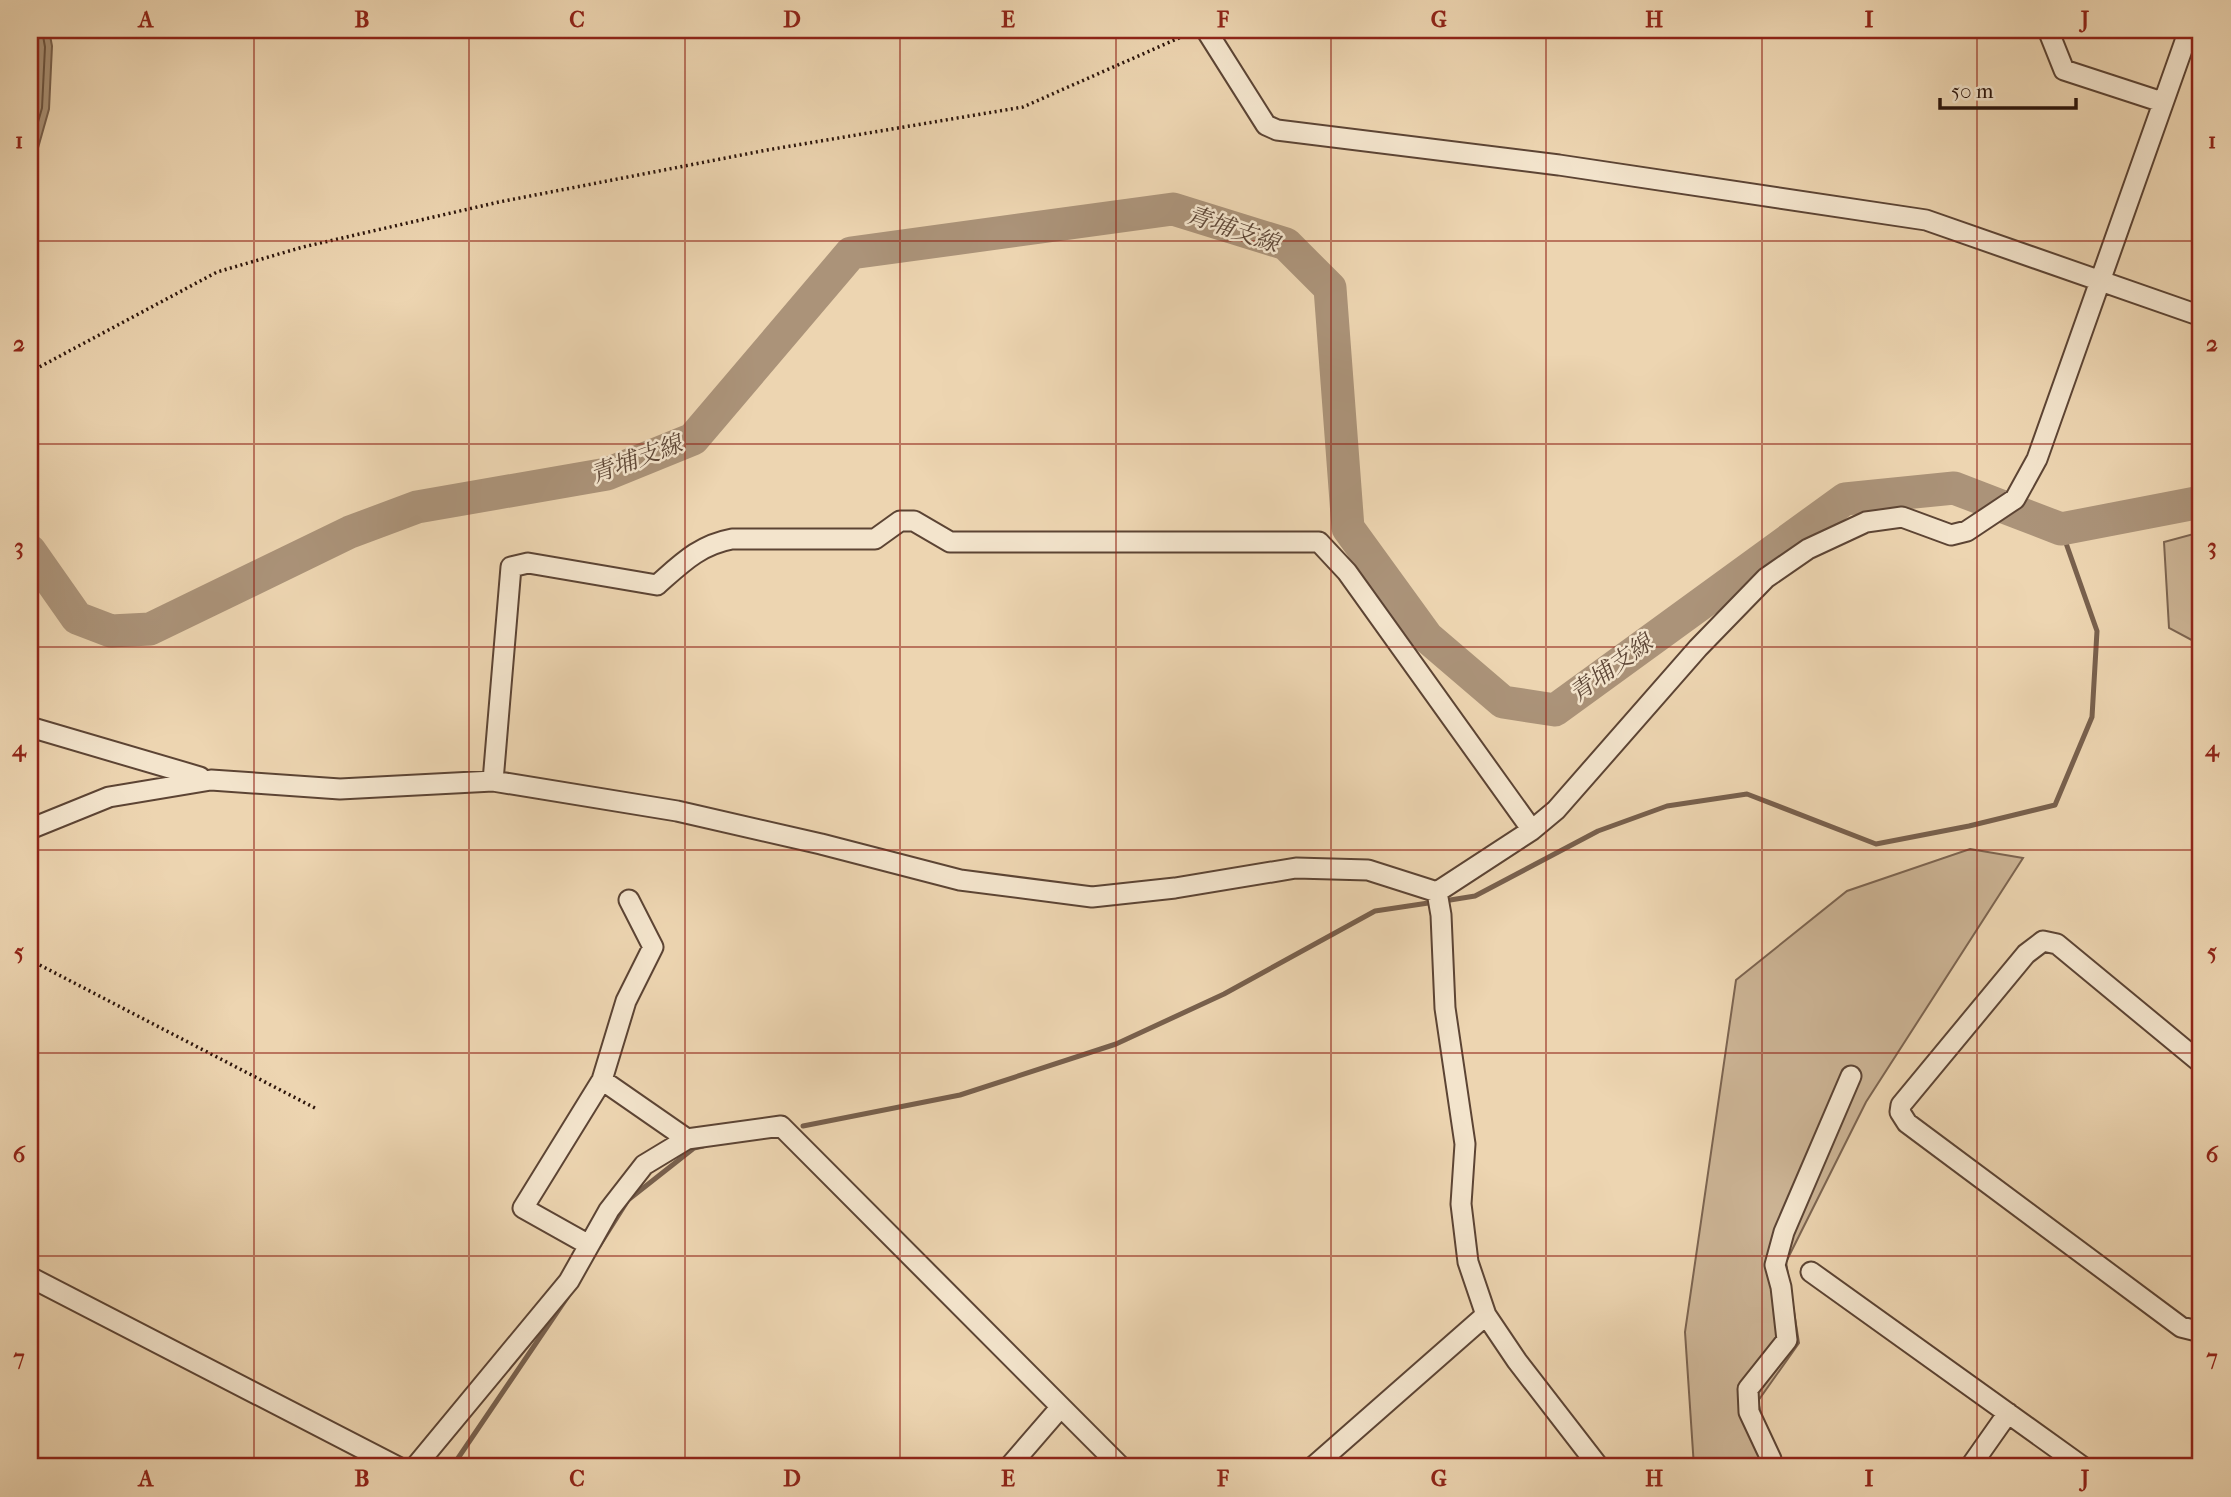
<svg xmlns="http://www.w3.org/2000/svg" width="2231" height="1497" font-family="'IM FELL French Canon','Noto Serif TC',serif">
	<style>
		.green { fill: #ccb495; stroke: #7c6450; stroke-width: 2 }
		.water { fill: #ab9379; stroke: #78604d; stroke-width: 2 }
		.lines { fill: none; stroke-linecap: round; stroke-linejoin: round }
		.shore { stroke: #6b5442; stroke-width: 2 }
		.stream { stroke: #78604d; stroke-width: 5 }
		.river { stroke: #ab9379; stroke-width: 33 }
		.minor-casing { stroke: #5c4434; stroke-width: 23 }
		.path { stroke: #2b140b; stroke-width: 3.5; stroke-dasharray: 2 3.5; stroke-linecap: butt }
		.minor { stroke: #f3e4cc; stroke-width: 19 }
		.grid { fill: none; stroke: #8f2418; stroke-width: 2; stroke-opacity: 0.55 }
		.labels { text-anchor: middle; stroke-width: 5; stroke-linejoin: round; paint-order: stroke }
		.water-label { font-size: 24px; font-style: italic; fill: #5e4737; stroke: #f3e4cc }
		.neatline { fill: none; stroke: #8f2418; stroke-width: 2.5 }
		.grid-label { font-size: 23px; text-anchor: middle; font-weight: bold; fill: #8f2418 }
	</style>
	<rect width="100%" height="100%" fill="#edd5b1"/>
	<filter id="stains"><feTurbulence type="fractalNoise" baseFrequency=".00286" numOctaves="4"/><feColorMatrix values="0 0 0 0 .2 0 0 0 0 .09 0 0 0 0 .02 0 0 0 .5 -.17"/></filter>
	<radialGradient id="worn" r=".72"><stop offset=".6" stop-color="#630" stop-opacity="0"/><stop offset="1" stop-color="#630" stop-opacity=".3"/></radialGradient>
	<!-- green -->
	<path class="green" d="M2201,532V645L2169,628L2164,542Z
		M1970,849L2023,858L1866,1102L1786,1262L1799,1343L1758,1401L1773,1467H1694L1685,1332L1736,980L1847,891Z"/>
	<!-- water -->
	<path class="water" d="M30,30H49L52,46L49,109L34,162L30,167Z"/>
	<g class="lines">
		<!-- shore -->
		<path class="shore" d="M30,119C38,91 35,59 33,30
			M30,150L42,108L45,47L42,30"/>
		<!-- stream -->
		<path class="stream" d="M1444,901L1475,896L1598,831L1667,806L1747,794L1876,844L1969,826L2055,805L2092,717L2097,631L2061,529
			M803,1126L960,1095L1116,1044L1224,994L1375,911L1435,902
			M599,1246L628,1200L694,1148L703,1146
			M452,1467L568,1296"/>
		<!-- river -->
		<path class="river" d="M30,551L77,618L111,631L150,629L350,532L417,507L607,474L693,439L851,253L1173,209L1286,244L1330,288L1348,528L1427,637L1503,702L1555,710L1845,499L1954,488L2061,529L2201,502"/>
		<!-- minor casing -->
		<g class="minor-casing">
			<path id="minor" d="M1206,30L1266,125L1277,130L1559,165L1926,220L2201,316
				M2048,30L2064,70L2162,102
				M30,727L200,777
				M493,781L511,567L528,563L657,585C681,564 699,545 732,539H875L900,521H914L950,542H1319L1347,572L1532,830
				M30,829L109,797L211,780L340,789L493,781L677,811L821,844L960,880L1092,897L1175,888L1296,868L1368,870L1437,892
				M1437,892L1532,830L1556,810L1698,648L1766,578L1808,549L1866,522L1902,517L1951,535L1967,531L2015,499L2037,459L2189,30
				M1437,892L1441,915L1445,1008L1465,1144L1461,1204L1468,1262L1486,1315L1517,1361L1599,1467
				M2201,1063L2057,944L2043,941L2026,954L1901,1105L1900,1112L1907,1123L2181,1327L2201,1332
				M602,1080L687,1139
				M589,1245L523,1208L602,1080L626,1001L653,947L629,900
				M1811,1272L2083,1467
				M30,1277L398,1467
				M415,1467L569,1281L609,1210L644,1165L687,1139L781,1126L1121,1467
				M1009,1467L1060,1408
				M1313,1467L1486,1315
				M1769,1467L1771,1459L1749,1412L1748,1389L1787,1340L1781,1287L1775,1265L1784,1232L1851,1076
				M1970,1467L2008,1413"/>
		</g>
		<!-- path -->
		<path class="path" d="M30,372L217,272L303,247L499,202L767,150L1023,107L1188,34
			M30,960L315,1108"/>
		<!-- minor -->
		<use href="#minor" class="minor"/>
	</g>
	<!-- grid -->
	<path class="grid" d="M254,30V1467M469,30V1467M685,30V1467M900,30V1467M1116,30V1467M1331,30V1467M1546,30V1467M1762,30V1467M1977,30V1467M30,241H2201M30,444H2201M30,647H2201M30,850H2201M30,1053H2201M30,1256H2201"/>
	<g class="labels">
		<!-- water labels -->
		<g class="water-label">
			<text transform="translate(1233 229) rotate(19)" y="8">青埔支線</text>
			<text transform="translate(636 459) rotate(-20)" y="8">青埔支線</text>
			<text transform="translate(1611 668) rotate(-36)" y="8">青埔支線</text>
		</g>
	</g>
	<!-- margin -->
	<rect width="2231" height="1497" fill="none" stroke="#edd5b1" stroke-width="77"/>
	<!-- scale -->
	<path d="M1940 98v10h136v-10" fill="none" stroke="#2b140b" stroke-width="3.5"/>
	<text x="1951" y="98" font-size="21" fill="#2b140b" stroke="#f3e4cc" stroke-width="5" paint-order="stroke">50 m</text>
	<rect x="38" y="38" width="2154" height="1420" class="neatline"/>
	<g class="grid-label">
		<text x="146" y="27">A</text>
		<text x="362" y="27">B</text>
		<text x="577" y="27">C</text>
		<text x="792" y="27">D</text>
		<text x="1008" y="27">E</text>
		<text x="1223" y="27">F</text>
		<text x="1439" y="27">G</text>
		<text x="1654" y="27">H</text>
		<text x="1869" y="27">I</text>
		<text x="2085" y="27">J</text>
		<text x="19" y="148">1</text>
		<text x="2212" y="148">1</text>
		<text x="19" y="351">2</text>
		<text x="2212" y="351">2</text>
		<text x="19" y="554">3</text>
		<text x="2212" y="554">3</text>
		<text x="19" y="756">4</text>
		<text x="2212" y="756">4</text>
		<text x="19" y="959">5</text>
		<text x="2212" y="959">5</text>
		<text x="19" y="1162">6</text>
		<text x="2212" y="1162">6</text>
		<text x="19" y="1365">7</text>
		<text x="2212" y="1365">7</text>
		<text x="146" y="1486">A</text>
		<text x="362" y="1486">B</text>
		<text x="577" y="1486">C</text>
		<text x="792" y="1486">D</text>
		<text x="1008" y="1486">E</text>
		<text x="1223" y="1486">F</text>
		<text x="1439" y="1486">G</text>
		<text x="1654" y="1486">H</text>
		<text x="1869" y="1486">I</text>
		<text x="2085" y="1486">J</text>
	</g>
	<rect width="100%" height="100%" filter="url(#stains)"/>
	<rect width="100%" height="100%" fill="url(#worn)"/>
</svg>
